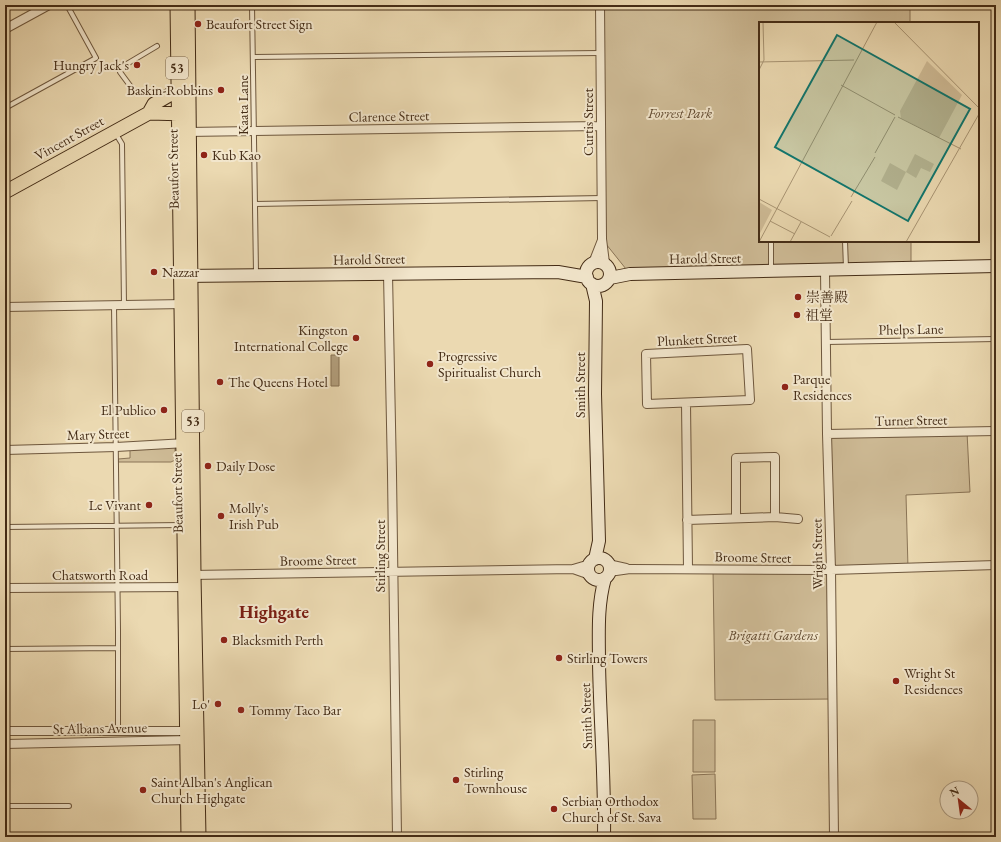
<svg xmlns="http://www.w3.org/2000/svg" width="1001" height="842" font-family="'EB Garamond','Noto Serif SC',serif">
	<style>
		.green { fill: #cfbc97; stroke: #8a7456 }
		.water { fill: #b29e7c; stroke: #867053 }
		.lines { fill: none; stroke-linecap: round; stroke-linejoin: round }
		.lane-casing { stroke: #6e573d; stroke-width: 6 }
		.street-casing { stroke: #6e573d; stroke-width: 10 }
		.secondary-casing { stroke: #442c16; stroke-width: 14 }
		.primary-casing { stroke: #442c16; stroke-width: 15 }
		.lane { stroke: #f2e6cc; stroke-width: 4 }
		.street { stroke: #f2e6cc; stroke-width: 8 }
		.secondary { stroke: #f2e6cc; stroke-width: 12 }
		.primary { stroke: #ebd9b1; stroke-width: 13 }
		.poi-dot { fill: #8f2418; stroke: #f2e6cc; stroke-width: 1.5 }
		.labels { text-anchor: middle; stroke-width: 4; stroke-linejoin: round; paint-order: stroke }
		.shield { fill: #f2e6cc; stroke: #78644d; stroke-width: 1 }
		.shield-label { font-size: 13px; font-weight: bold; fill: #442c16 }
		.poi-label { font-size: 14px; fill: #442c16; stroke: #f2e6cc; text-anchor: start }
		.street-label { font-size: 14px; fill: #442c16; stroke: #f2e6cc }
		.park-label { font-size: 14px; font-style: italic; fill: #604930; stroke: #f2e6cc }
		.district-label { font-size: 18px; font-weight: bold; fill: #7a1f14; stroke: #f2e6cc }
		.inset-road { fill: none; stroke: #a89473; stroke-width: 1 }
		.view { fill: #0f766e; fill-opacity: 0.15; stroke: #0f766e; stroke-width: 2 }
		.inset-edge { fill: none; stroke: #442c16; stroke-width: 2 }
	</style>
	<rect width="100%" height="100%" fill="#ebd9b1"/>
	<filter id="stains"><feTurbulence type="fractalNoise" baseFrequency=".005" numOctaves="4"/><feColorMatrix values="0 0 0 0 .2 0 0 0 0 .09 0 0 0 0 .02 0 0 0 .5 -.17"/></filter>
	<radialGradient id="worn" r=".72"><stop offset=".6" stop-color="#630" stop-opacity="0"/><stop offset="1" stop-color="#630" stop-opacity=".3"/></radialGradient>
	<!-- green -->
	<path class="green" d="M600,5H910V23H760V241H911V269L630,274L602,239Z
		M967,432L970,492L906,495L908,568L831,571L833,699L715,700L713,569L831,570L827,434Z
		M175,446V460L171,462H118V459L130,458V449Z
		M693,720H715V772H693Z
		M715,774L716,819H693L692,775Z"/>
	<!-- water -->
	<path class="water" d="M331,355H339V386H331Z"/>
	<g class="lines">
		<!-- lane casing -->
		<g class="lane-casing">
			<path id="lane" d="M252,5L256,273
				M253,57L600,53
				M134,91L120,72V68L157,46
				M5,108L96,58L67,5
				M116,134L122,144L124,305
				M255,204L602,198
				M845,241L846,268
				M771,269V243
				M114,305L118,630V732
				M826,342L996,339
				M5,527L183,525
				M5,649L118,648
				M5,806H69"/>
		</g>
		<!-- street casing -->
		<g class="street-casing">
			<path id="street" d="M600,5L602,239L605,263
				M5,29L49,5
				M186,132L601,126
				M593,263L602,240
				M825,271L827,434L831,570L834,837
				M388,274L392,474L397,837
				M5,307L184,304
				M747,349L750,400L647,404L646,354Z
				M686,403L688,569
				M827,434L996,431
				M5,450L116,447L186,443
				M736,518V458L775,457V517
				M687,520L775,517L798,519
				M608,564L626,568
				M573,569L590,575
				M609,572L630,569L831,570L996,565
				M191,575L573,569L590,564
				M5,588L188,587
				M5,731H190
				M5,744L190,740"/>
		</g>
		<!-- secondary casing -->
		<g class="secondary-casing">
			<path id="secondary" d="M586 274a12 12 0 1 1 24 0a12 12 0 1 1-24 0Z
				M181,276L558,272L587,277
				M610,278L630,274L996,266
				M592,284L596,301L595,394L599,541L595,559
				M588 569a11 11 0 1 1 22 0a11 11 0 1 1-22 0Z
				M604,837C605,779 600,721 599,663C599,635 597,606 605,578"/>
		</g>
		<!-- primary casing -->
		<g class="primary-casing">
			<path id="primary" d="M177,5L188,837
				M188,5L194,575L199,837
				M149,113L187,114
				M5,192L149,113L154,104L178,90"/>
		</g>
		<!-- lane -->
		<use href="#lane" class="lane"/>
		<!-- street -->
		<use href="#street" class="street"/>
		<!-- secondary -->
		<use href="#secondary" class="secondary"/>
		<!-- primary -->
		<use href="#primary" class="primary"/>
	</g>
	<!-- markers -->
	<g class="poi-dot">
		<circle cx="198" cy="24" r="4"/>
		<circle cx="137" cy="65" r="4"/>
		<circle cx="221" cy="90" r="4"/>
		<circle cx="204" cy="155" r="4"/>
		<circle cx="154" cy="272" r="4"/>
		<circle cx="798" cy="297" r="4"/>
		<circle cx="797" cy="315" r="4"/>
		<circle cx="356" cy="338" r="4"/>
		<circle cx="430" cy="364" r="4"/>
		<circle cx="220" cy="382" r="4"/>
		<circle cx="785" cy="387" r="4"/>
		<circle cx="164" cy="410" r="4"/>
		<circle cx="208" cy="466" r="4"/>
		<circle cx="149" cy="505" r="4"/>
		<circle cx="221" cy="516" r="4"/>
		<circle cx="224" cy="640" r="4"/>
		<circle cx="559" cy="658" r="4"/>
		<circle cx="896" cy="681" r="4"/>
		<circle cx="218" cy="704" r="4"/>
		<circle cx="241" cy="710" r="4"/>
		<circle cx="456" cy="780" r="4"/>
		<circle cx="143" cy="790" r="4"/>
		<circle cx="554" cy="809" r="4"/>
	</g>
	<g class="labels">
		<!-- shield labels -->
		<g class="shield">
			<rect x="166" y="57" width="22" height="22" rx="3"/>
			<rect x="182" y="410" width="22" height="22" rx="3"/>
		</g>
		<g class="shield-label">
			<text x="177" y="73">53</text>
			<text x="193" y="426">53</text>
		</g>
		<!-- poi labels -->
		<g class="poi-label">
			<text x="206" y="29">Beaufort Street Sign</text>
			<text x="129" y="70" text-anchor="end">Hungry Jack's</text>
			<text x="213" y="95" text-anchor="end">Baskin-Robbins</text>
			<text x="212" y="160">Kub Kao</text>
			<text x="162" y="277">Nazzar</text>
			<text x="806" y="302">崇善殿</text>
			<text x="805" y="320">祖堂</text>
			<text x="348" y="335" text-anchor="end">Kingston<tspan x="348" dy="16">International College</tspan></text>
			<text x="438" y="361">Progressive<tspan x="438" dy="16">Spiritualist Church</tspan></text>
			<text x="793" y="384">Parque<tspan x="793" dy="16">Residences</tspan></text>
			<text x="228" y="387">The Queens Hotel</text>
			<text x="156" y="415" text-anchor="end">El Publico</text>
			<text x="216" y="471">Daily Dose</text>
			<text x="141" y="510" text-anchor="end">Le Vivant</text>
			<text x="229" y="513">Molly's<tspan x="229" dy="16">Irish Pub</tspan></text>
			<text x="232" y="645">Blacksmith Perth</text>
			<text x="567" y="663">Stirling Towers</text>
			<text x="904" y="678">Wright St<tspan x="904" dy="16">Residences</tspan></text>
			<text x="210" y="709" text-anchor="end">Lo'</text>
			<text x="249" y="715">Tommy Taco Bar</text>
			<text x="464" y="777">Stirling<tspan x="464" dy="16">Townhouse</tspan></text>
			<text x="151" y="787">Saint Alban's Anglican<tspan x="151" dy="16">Church Highgate</tspan></text>
			<text x="562" y="806">Serbian Orthodox<tspan x="562" dy="16">Church of St. Sava</tspan></text>
		</g>
		<!-- street labels -->
		<g class="street-label">
			<text transform="translate(243 105) rotate(-90)" y="5">Kaata Lane</text>
			<text transform="translate(389 116) rotate(-1)" y="5">Clarence Street</text>
			<text transform="translate(588 122) rotate(-90)" y="5">Curtis Street</text>
			<text transform="translate(69 138) rotate(-29)" y="5">Vincent Street</text>
			<text transform="translate(173 169) rotate(-91)" y="5">Beaufort Street</text>
			<text transform="translate(705 258) rotate(-1)" y="5">Harold Street</text>
			<text transform="translate(369 259) rotate(-1)" y="5">Harold Street</text>
			<text transform="translate(911 329) rotate(-1)" y="5">Phelps Lane</text>
			<text transform="translate(697 339) rotate(-3)" y="5">Plunkett Street</text>
			<text transform="translate(580 385) rotate(-90)" y="5">Smith Street</text>
			<text transform="translate(911 420) rotate(-1)" y="5">Turner Street</text>
			<text transform="translate(98 434) rotate(-2)" y="5">Mary Street</text>
			<text transform="translate(177 493) rotate(-91)" y="5">Beaufort Street</text>
			<text transform="translate(817 554) rotate(-91)" y="5">Wright Street</text>
			<text transform="translate(380 556) rotate(-90)" y="5">Stirling Street</text>
			<text transform="translate(753 557) rotate(1)" y="5">Broome Street</text>
			<text transform="translate(318 560) rotate(-1)" y="5">Broome Street</text>
			<text x="100" y="580">Chatsworth Road</text>
			<text transform="translate(586 716) rotate(-92)" y="5">Smith Street</text>
			<text transform="translate(100 728) rotate(-1)" y="5">St Albans Avenue</text>
		</g>
		<!-- park labels -->
		<g class="park-label">
			<text x="680" y="118">Forrest Park</text>
			<text x="773" y="640">Brigatti Gardens</text>
		</g>
		<!-- district labels -->
		<g class="district-label">
			<text x="274" y="618">Highgate</text>
		</g>
	</g>
	<!-- overview -->
	<g transform="translate(759 22)">
		<rect width="220" height="220" fill="#ebd9b1"/>
		<path d="M168,39L203,73L180,116L142,96L141,89ZM156,132L175,142L171,150L162,146L157,156L147,150L138,168L122,159L131,141L147,150ZM0,180L13,188L0,213Z" fill="#cfbc97"/>
		<path class="inset-road" d="M135,0L220,86M0,40L95,38M0,48L5,38L4,0M82,63L136,93M139,95L202,127M116,131L136,95M92,175L116,135M0,177L71,215M11,199L36,212M72,214L93,179M0,220L118,0M31,220L42,200M147,220L220,92"/>
		<path class="view" d="M78,13L211,87L149,199L16,125Z"/>
		<rect width="220" height="220" class="inset-edge"/>
	</g>
	<!-- margin -->
	<rect width="1001" height="842" fill="none" stroke="#ebd9b1" stroke-width="20"/>
	<rect x="6" y="6" width="989" height="830" fill="none" stroke="#442c16" stroke-width="2"/>
	<rect x="10" y="10" width="981" height="822" fill="none" stroke="#442c16"/>
	<!-- north arrow -->
	<g transform="translate(959 800) rotate(331)"><circle r="19" fill="#f2e6cc" stroke="#ac9c83"/>
	<path d="M0-3L7 15L0 10L-7 15Z" fill="#8f2418"/>
	<text y="-6" font-size="11" font-weight="bold" text-anchor="middle" fill="#442c16">N</text>
	</g>
	<rect width="100%" height="100%" filter="url(#stains)"/>
	<rect width="100%" height="100%" fill="url(#worn)"/>
</svg>
